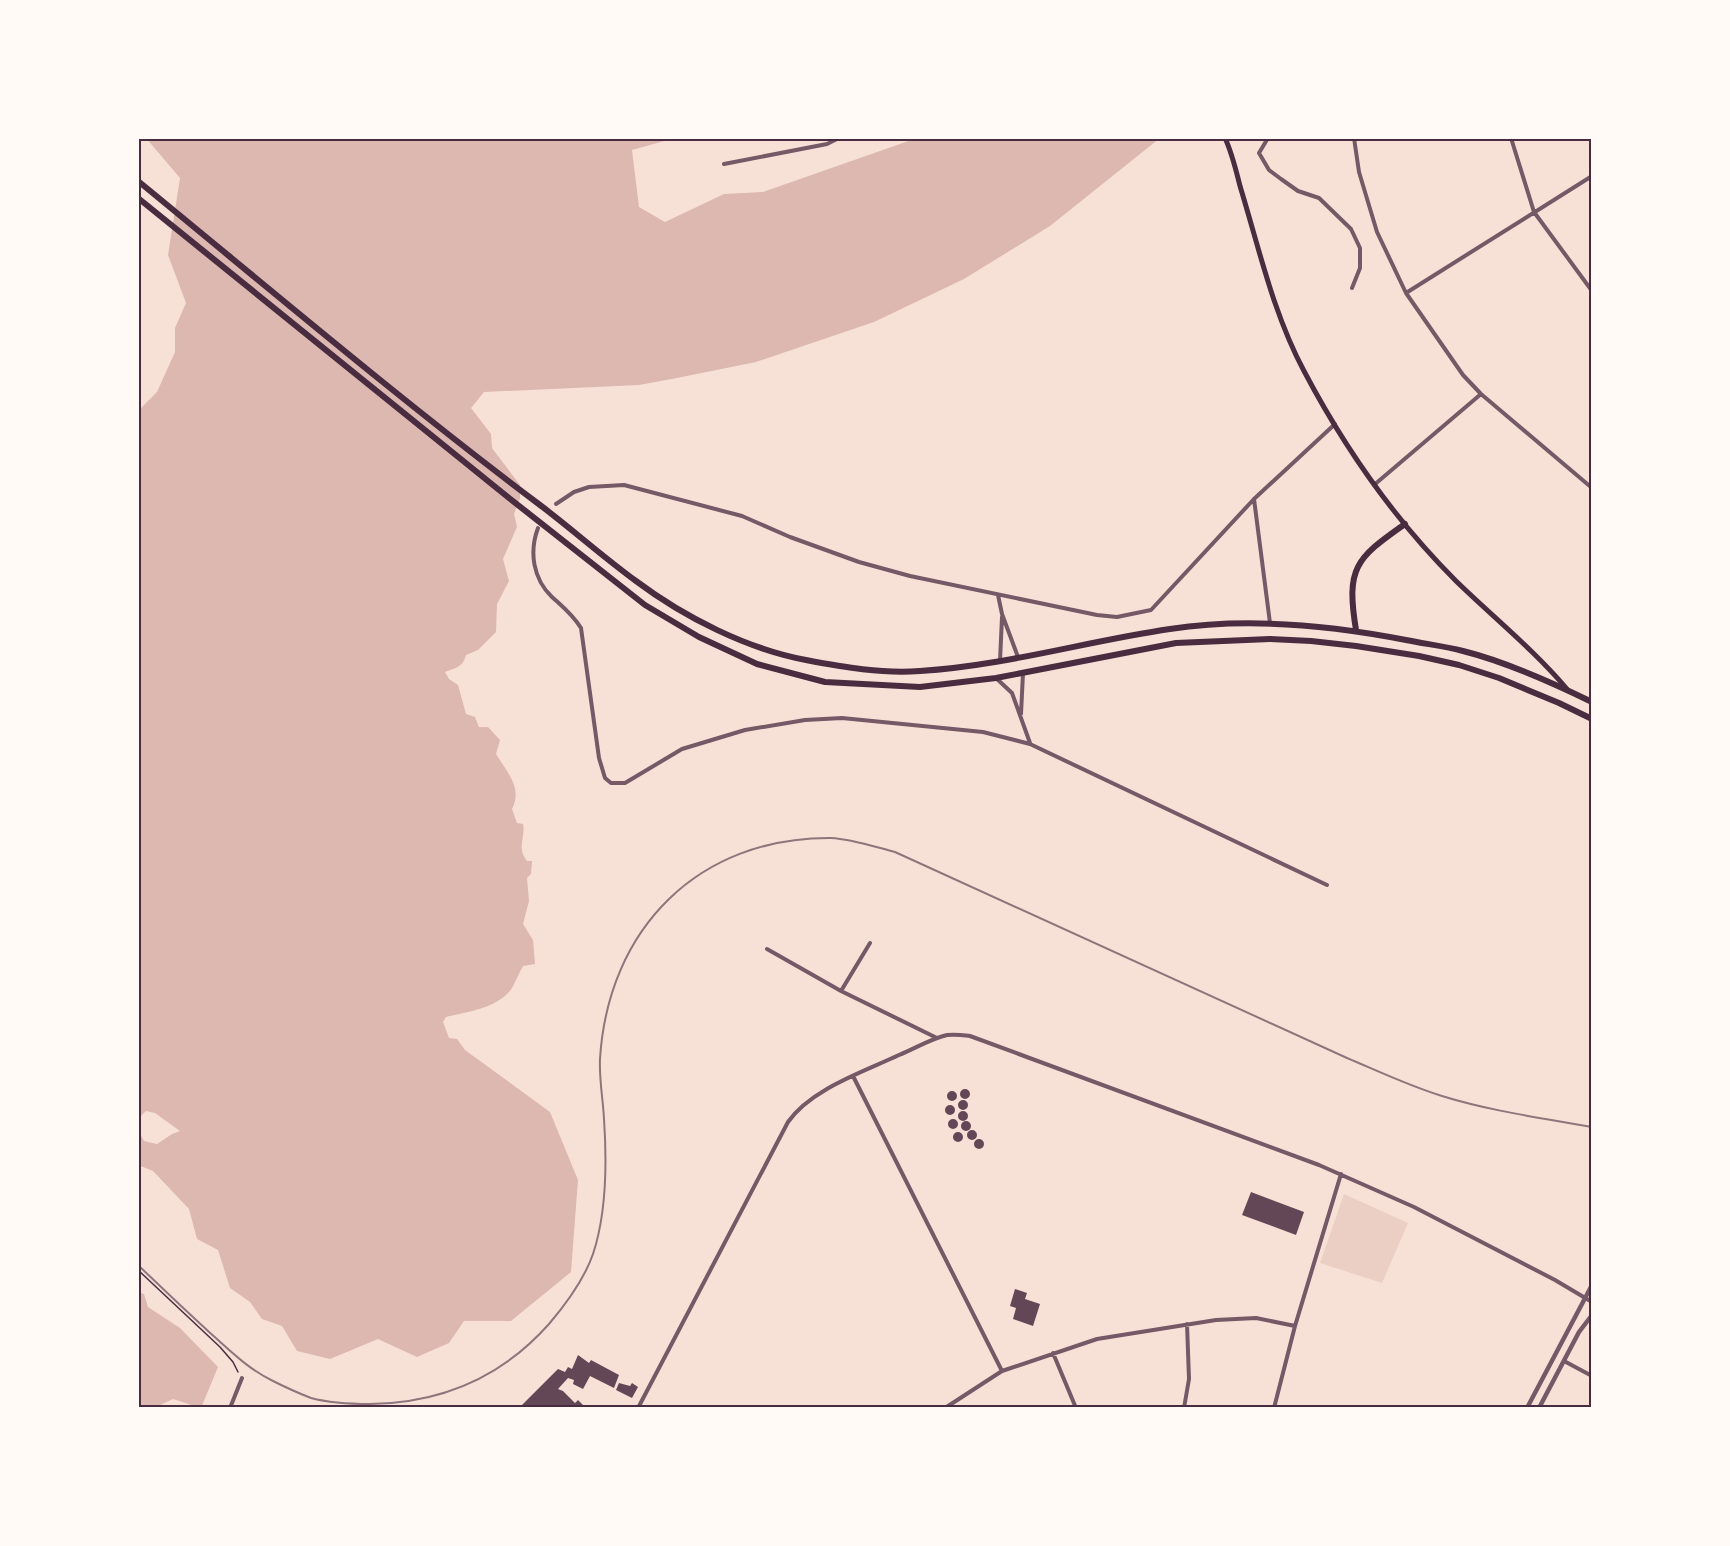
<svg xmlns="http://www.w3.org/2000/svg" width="1730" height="1546" font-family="Poppins,sans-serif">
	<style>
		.green { fill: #ebcfc5 }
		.water { fill: #dcb8b0 }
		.building { fill: #644757 }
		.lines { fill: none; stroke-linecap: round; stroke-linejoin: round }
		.path { stroke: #4a2c40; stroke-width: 1.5 }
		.minor { stroke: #755966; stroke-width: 4 }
		.tertiary { stroke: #755966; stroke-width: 4.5 }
		.secondary { stroke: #4a2c40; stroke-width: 5 }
		.trunk { stroke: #4a2c40; stroke-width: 6 }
		.rail { stroke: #8f747c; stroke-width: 2 }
		.neatline { fill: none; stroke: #4a2c40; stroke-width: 2 }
	</style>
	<rect width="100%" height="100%" fill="#f7e1d7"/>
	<!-- green -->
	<path class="green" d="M1344,1194L1408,1223L1382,1283L1320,1263Z"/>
	<!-- water -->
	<path class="water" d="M146,138H675L632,150L639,207L665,222L724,194L763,192L917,138H1160L1050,226L964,279L874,322L756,362L677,378L639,385L484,392L471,408L491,434L492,448L520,485V498L514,514L517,527L503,559L509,581L497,604L496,632L478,650L466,655C463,667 456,668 445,672L449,679L458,685L466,714L475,717L479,727H488L500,740L496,754C507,772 523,788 512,809L517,823L523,824C526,837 516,847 527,861H532L531,874L527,878L529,901L523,924L533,940L535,964L523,966C519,973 516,981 512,988C499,1008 467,1012 446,1017L443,1022L449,1038L457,1039L465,1050L550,1112L578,1180L571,1272L511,1321H464L449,1343L417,1357L378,1339L330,1359L297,1351L282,1326L262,1319L250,1302L230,1288L218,1250L197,1239L189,1209L153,1171L138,1165V1130L144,1141L157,1144L172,1134L180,1131L155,1113L146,1111L138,1119V411L157,392L175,352V328L186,303L168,255L180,178Z
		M138,1292L144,1294L148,1307L180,1328L218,1367L201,1408L173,1399L160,1405V1408H138Z"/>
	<!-- building -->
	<path class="building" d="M960 1094a5 5 0 1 1 10 0a5 5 0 1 1-10 0Z
		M947 1096a5 5 0 1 1 10 0a5 5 0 1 1-10 0Z
		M958 1105a5 5 0 1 1 10 0a5 5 0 1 1-10 0Z
		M945 1110a5 5 0 1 1 10 0a5 5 0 1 1-10 0Z
		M958 1116a5 5 0 1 1 10 0a5 5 0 1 1-10 0Z
		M948 1124a5 5 0 1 1 10 0a5 5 0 1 1-10 0Z
		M961 1126a5 5 0 1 1 10 0a5 5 0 1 1-10 0Z
		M967 1135a5 5 0 1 1 10 0a5 5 0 1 1-10 0Z
		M953 1137a5 5 0 1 1 10 0a5 5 0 1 1-10 0Z
		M974 1144a5 5 0 1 1 10 0a5 5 0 1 1-10 0Z
		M1251,1192L1304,1212L1296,1235L1242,1215Z
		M1015,1289L1027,1293L1025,1299L1040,1304L1033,1326L1013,1319L1016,1308L1010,1306Z
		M578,1355L589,1363L591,1360L619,1375L614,1388L590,1376L583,1389L573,1384L574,1380L568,1378L558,1389L563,1391L575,1403L578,1400L586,1408H519L558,1369L565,1372L568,1367L572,1369Z
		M619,1383L630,1386L632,1383L638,1387L632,1398L616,1390Z"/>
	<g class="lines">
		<!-- path -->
		<path class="path" d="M138,1270L220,1347L233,1362L238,1372"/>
		<!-- minor -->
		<path class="minor" d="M1268,138L1259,153L1269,170L1281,179L1298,191L1319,198L1351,229L1360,248V268L1352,288
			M1354,138L1359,172L1377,232L1406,293L1463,375L1481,394L1592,488
			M1511,138L1534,212L1592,291
			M724,164L827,144L839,138
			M1406,293L1592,176
			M1374,485L1481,394
			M1254,499L1270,623
			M556,504L574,492L589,487L624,485L742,516L790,537L859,562L910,576L1097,615L1117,617L1151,610L1254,499L1335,424
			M538,528C529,552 533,579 552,597C563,607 573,615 581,628L599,758L605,778L611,783H625L682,749L745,730L805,720L842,718L983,732L1030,744L1327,885
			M998,595L1002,614L1018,657
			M1000,661L1002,617
			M997,679L1012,693L1030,743
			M1021,714L1023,673
			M767,949L841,991L937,1038
			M841,991L870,943
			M853,1076L1002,1371
			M1053,1353L1076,1408
			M1564,1361L1592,1376
			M230,1408L242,1378
			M638,1408L788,1122C811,1089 863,1072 899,1055C914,1049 930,1039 947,1035C955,1034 962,1035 970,1036L1319,1165L1414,1207L1555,1280L1592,1302
			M945,1408L1002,1371L1097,1339L1216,1320L1256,1318L1295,1326
			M1184,1408L1189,1379L1187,1324
			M1274,1408L1295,1326L1341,1174"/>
		<!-- tertiary -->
		<path class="tertiary" d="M1527,1408L1592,1285
			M1539,1408L1579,1332L1592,1315"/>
		<!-- secondary -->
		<path class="secondary" d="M1225,138C1232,153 1236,170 1240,186C1259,248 1273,313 1304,371C1344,447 1395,520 1456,581C1493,617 1533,649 1567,689"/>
		<!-- trunk -->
		<path class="trunk" d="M138,181C271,290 403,402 540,505C573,530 603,557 636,581C684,617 747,649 806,660C843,667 882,674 920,671C1004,666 1087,641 1170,629C1249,617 1329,625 1406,640C1425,644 1444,646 1463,651C1507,662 1551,682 1592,702
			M138,198L509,498L645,605L699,637L757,664L825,682L920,687L996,678L1176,643L1270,639L1311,641L1356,646L1419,656L1459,665L1499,678L1559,703L1592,719
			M1356,630C1346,568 1355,559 1405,524"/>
		<!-- rail -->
		<path class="rail" d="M138,1265C161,1287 184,1309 207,1330C228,1349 248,1369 273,1381C285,1387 298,1393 311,1398C330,1403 351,1404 370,1404C442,1403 501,1378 549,1324C566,1304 584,1280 593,1254C607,1212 607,1163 604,1119C603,1099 599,1079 600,1059C608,928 699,837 831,838C852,839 875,847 895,852L1347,1058C1378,1071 1409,1086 1442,1096C1490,1111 1542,1118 1592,1127"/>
	</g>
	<!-- border -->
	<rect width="1730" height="1546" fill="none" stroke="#fffaf5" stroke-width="279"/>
	<rect x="140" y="140" width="1450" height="1266" class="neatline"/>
</svg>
